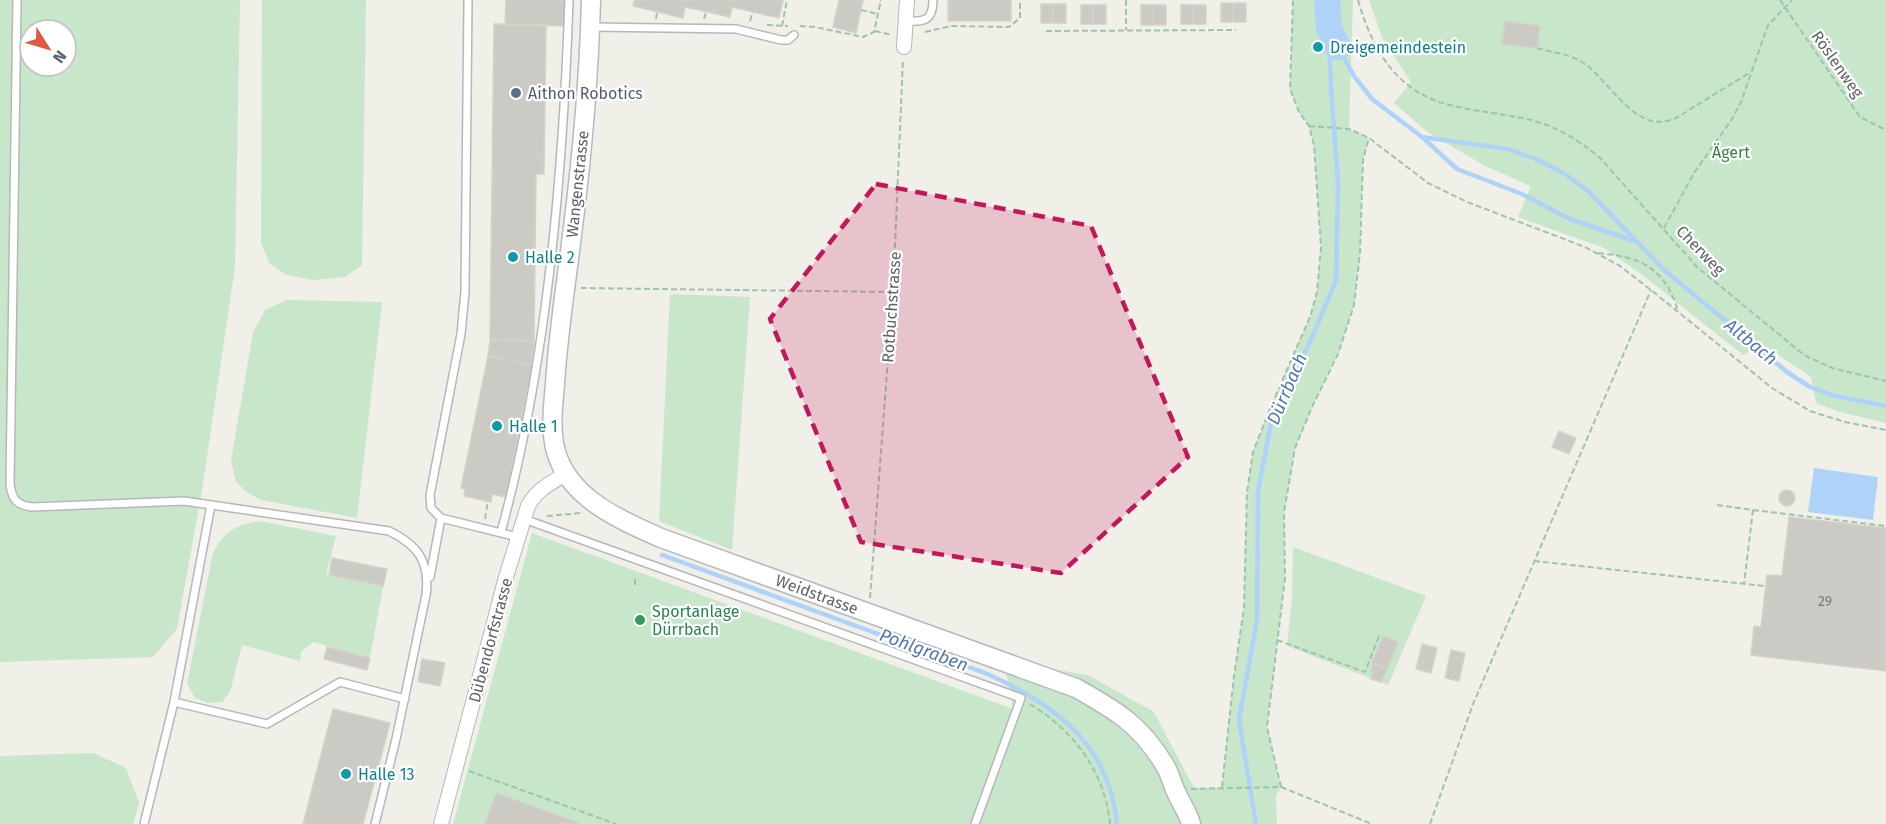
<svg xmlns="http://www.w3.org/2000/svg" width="1886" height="824" font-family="'Fira Sans',sans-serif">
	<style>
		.green { fill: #c7e6ca; fill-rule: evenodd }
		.water { fill: #afd2f9 }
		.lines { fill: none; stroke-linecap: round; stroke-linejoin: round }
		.stream { stroke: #afd2f9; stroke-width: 4.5 }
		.river { stroke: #afd2f9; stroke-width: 26 }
		.building { fill: #cccac5; stroke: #d5d2c7; stroke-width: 1.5 }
		.lane-casing { stroke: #b5b7bb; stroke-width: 10 }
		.street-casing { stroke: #b5b7bb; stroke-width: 16 }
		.secondary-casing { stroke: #b6b9be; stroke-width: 21 }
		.path { stroke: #9fc4ad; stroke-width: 2; stroke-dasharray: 6 3; stroke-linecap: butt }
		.lane { stroke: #fff; stroke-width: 7 }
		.street { stroke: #fff; stroke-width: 14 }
		.secondary { stroke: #fff; stroke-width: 18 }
		.marked { fill: #c2185b; fill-opacity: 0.2; stroke: #c2185b; stroke-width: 4.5; stroke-dasharray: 12 8; stroke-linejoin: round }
		.culture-dot { fill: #0f9aa8; stroke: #fff; stroke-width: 2 }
		.service-dot { fill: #5c6f8a; stroke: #fff; stroke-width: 2 }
		.leisure-dot { fill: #2e9e5b; stroke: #fff; stroke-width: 2 }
		.labels { text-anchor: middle; stroke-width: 4.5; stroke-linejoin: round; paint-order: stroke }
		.number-label { font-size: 14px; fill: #7a7c7e }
		.culture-label { font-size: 16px; fill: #0d838f; stroke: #fff; text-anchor: start }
		.street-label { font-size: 16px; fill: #5f6267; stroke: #fff }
		.service-label { font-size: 16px; fill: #4e5e75; stroke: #fff; text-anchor: start }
		.park-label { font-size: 16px; fill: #3c8245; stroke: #fff }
		.leisure-label { font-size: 16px; fill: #27864d; stroke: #fff; text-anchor: start }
		.water-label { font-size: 18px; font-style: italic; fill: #4f77b4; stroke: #fff }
	</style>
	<rect width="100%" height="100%" fill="#f0efe8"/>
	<!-- green -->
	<path class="green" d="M0,0H240L235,267L202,490L177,629L153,657L0,662ZM30,30H66V66H30Z
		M262,0H366L362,265L345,277L313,280L287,275L270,264L261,243Z
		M1293,0H1353L1349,129L1369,138L1363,160L1360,253L1354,305L1338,354L1312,407L1295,448L1284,512L1285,578L1267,727L1281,787L1276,796L1277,824H453L532,533L1013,709L1004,661L1088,675L1154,712L1194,788L1222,787L1234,676L1244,608L1247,492L1253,452L1271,406L1310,317L1317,292L1321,247L1314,145L1309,126L1299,112L1290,89Z
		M1369,0H1886V423L1840,412L1816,403L1811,377L1762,344L1743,355L1645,277L1604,248L1518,217L1531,186L1485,166L1426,131L1394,103L1411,82L1382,37Z
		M670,294L750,297L732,550L659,521Z
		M287,300L382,302L357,518L261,500L248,493L236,482L231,461L253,332L265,310Z
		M259,521L336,536L326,575L383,586L370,658L313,642L301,652L300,661L242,645L230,692L222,702L208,703L195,698L187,684L213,553C224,532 235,525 259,521Z
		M1293,547L1426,596L1388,685L1287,646L1292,600Z
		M94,753L126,768L139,803L133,824H0V756Z"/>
	<!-- water -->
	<path class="water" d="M1814,468L1878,477L1873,520L1808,512Z"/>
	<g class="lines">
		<!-- stream -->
		<path class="stream" d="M1338,47L1354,76L1372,99L1422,137L1508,149L1538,160L1565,174L1589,192L1663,269L1787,372L1810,387L1835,396L1886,406
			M1423,138L1457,169L1522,194L1570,219L1634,241
			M662,555L985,673C1053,703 1110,744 1117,824
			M1256,824L1239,720L1257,620L1258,491L1272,418L1311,340L1336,280L1338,181L1331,89L1329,28"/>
		<!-- river -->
		<path class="river" d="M1327,0L1329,28L1338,47"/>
	</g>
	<!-- building -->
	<path class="building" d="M506,0H566V26L505,25Z
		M634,0H783L779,18L732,7L730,17L685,7L683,18L633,6Z
		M839,0H863L856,33L833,27Z
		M948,0H1011V21H948Z
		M1221,3H1233V22H1221Z
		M1233,3H1246V22H1233Z
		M1041,4H1053V23H1041Z
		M1053,4H1066V23H1053Z
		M1081,5H1093V24H1081Z
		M1093,5H1106V24H1093Z
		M1141,5H1153V25H1141Z
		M1153,5H1166V25H1153Z
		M1181,5H1194L1193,24H1181Z
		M1194,5H1206V24H1193Z
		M1505,21L1540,26L1537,48L1502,44Z
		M494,24L546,25L544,174H536L534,341L490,340Z
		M490,340L534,341L532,365L488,356Z
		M488,356L532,365L506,497L492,494L491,502L464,496L465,489L461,488Z
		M1559,431L1576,438L1569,454L1552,447Z
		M1779 498a8 8 0 1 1 16 0a8 8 0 1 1-16 0Z
		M1789,517L1886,528V671L1751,655L1754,626L1761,627L1767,575L1782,576Z
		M332,558L387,569L383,586L329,575Z
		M1383,636L1398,642L1387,669L1372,663Z
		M1422,644L1437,648L1431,673L1416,669Z
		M327,647L370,658L367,670L324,659Z
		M1451,650L1465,653L1459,681L1445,678Z
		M422,659L445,663L440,686L418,682Z
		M1373,663L1387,669L1381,682L1371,679L1373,672L1370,671Z
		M333,709L390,723L363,824H303Z
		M496,793L582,824H485Z"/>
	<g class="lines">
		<!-- lane casing -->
		<g class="lane-casing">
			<path id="lane" d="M17,0L10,484C12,500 17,505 32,507L184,501L389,531C418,545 430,562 426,594
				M906,21C924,22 933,21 933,0
				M592,27L736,29L781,40H788L794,35
				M441,518L518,537
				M524,519L1021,698L975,824
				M501,532C547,364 563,174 569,0
				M430,577L441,518L431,508L430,495L461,334L465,291L468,0
				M174,702L267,724L340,682L405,699
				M144,824L174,702L211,505
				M375,824L396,739L427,590"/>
		</g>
		<!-- street casing -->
		<g class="street-casing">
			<path id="street" d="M904,47L907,0
				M441,824L506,577L528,506C537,489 551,483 567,473"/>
		</g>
		<!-- secondary casing -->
		<g class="secondary-casing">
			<path id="secondary" d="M591,0C589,79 582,157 572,235C566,285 558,334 555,384C553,406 550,430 556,452C570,499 620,520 661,538L1076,688C1115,710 1140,724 1164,764C1170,773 1172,784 1177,794C1182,805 1188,813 1191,824"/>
		</g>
		<!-- path -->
		<path class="path" d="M1126,0V30
			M1358,0C1373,52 1398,94 1454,106C1479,112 1506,114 1531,120C1558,127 1582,142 1602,160L1697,267L1804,355L1832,368L1886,381
			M1780,0L1860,117L1886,130
			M861,10L878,14
			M656,19L657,12
			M704,19L706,12
			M750,21L753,12
			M767,25L788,26
			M782,26L787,0
			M800,26L815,27L863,37L874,32L881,0
			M875,31L892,35
			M1046,31L1236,30
			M925,32L951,26L1009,27L1020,18V0
			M1537,48C1551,52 1569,54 1582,62C1606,76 1632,129 1666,121C1678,119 1688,110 1699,104C1716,93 1733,83 1751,72
			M1309,126L1349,129L1369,138L1428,183L1467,202L1585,247L1620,266L1651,290L1772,388L1810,411L1845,422L1886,430
			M1664,228L1694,173L1732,119L1741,102L1768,25L1792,0
			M1598,253C1628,256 1653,261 1669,289C1672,296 1677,303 1677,311
			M581,288L893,292
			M1717,505L1753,510L1744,584
			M1753,510L1886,526
			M547,516L581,513
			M485,519L488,501
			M1534,561L1764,586
			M635,585V580L633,581L635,582H636
			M870,598L893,292L903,59
			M1277,640L1365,672L1379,636
			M1030,704C1074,731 1105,772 1110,824
			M469,771L616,824
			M1222,787L1234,676L1244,608L1247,492L1253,452L1271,406L1310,317L1317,292L1321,247L1314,145L1309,126L1299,112L1290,89L1293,0
			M1281,787L1267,727L1285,578L1284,512L1295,448L1312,407L1338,354L1354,305L1360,253L1363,159L1369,138
			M1191,789L1281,787L1372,824
			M1430,824L1473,704L1651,290"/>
		<!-- lane -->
		<use href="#lane" class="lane"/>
		<!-- street -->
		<use href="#street" class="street"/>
		<!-- secondary -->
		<use href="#secondary" class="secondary"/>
	</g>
	<!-- marked area -->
	<path class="marked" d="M876,184L1091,226L1188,457L1061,573L861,542L770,319Z"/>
	<!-- markers -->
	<g class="culture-dot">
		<circle cx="1318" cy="47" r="6"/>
		<circle cx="513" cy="257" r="6"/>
		<circle cx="497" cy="426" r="6"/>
		<circle cx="346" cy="774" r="6"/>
	</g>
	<circle class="service-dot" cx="516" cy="93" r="6"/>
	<circle class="leisure-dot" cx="640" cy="620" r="6"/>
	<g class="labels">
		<!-- number labels -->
		<g class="number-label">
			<text x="1825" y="606">29</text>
		</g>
		<!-- culture labels -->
		<g class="culture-label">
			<text x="1330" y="53">Dreigemeindestein</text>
			<text x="525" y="263">Halle 2</text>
			<text x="509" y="432">Halle 1</text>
			<text x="358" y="780">Halle 13</text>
		</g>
		<!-- street labels -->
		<g class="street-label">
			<text transform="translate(1838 64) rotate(55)" y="6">Röslenweg</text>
			<text transform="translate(577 184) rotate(-84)" y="6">Wangenstrasse</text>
			<text transform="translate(1701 250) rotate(46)" y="6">Cherweg</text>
			<text transform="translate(891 307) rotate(-86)" y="6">Rotbuchstrasse</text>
			<text transform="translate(817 594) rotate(20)" y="6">Weidstrasse</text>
			<text transform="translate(490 640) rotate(-75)" y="6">Dübendorfstrasse</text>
		</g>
		<!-- service labels -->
		<g class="service-label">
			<text x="528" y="99">Aithon Robotics</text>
		</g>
		<!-- park labels -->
		<g class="park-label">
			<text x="1731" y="158">Ägert</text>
		</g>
		<!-- leisure labels -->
		<g class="leisure-label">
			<text x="652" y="617">Sportanlage<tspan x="652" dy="18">Dürrbach</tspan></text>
		</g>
		<!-- water labels -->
		<g class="water-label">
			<text transform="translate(1751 342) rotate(39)" y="6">Altbach</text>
			<text transform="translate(1287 389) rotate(-67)" y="6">Dürrbach</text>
			<text transform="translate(924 650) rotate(20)" y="6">Pohlgraben</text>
		</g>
	</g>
	<!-- north arrow -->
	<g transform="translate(48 48) rotate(127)"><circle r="28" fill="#ffffff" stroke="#bfc0c2" stroke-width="1.5"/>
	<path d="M0-4.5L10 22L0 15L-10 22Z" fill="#de5b40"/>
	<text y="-9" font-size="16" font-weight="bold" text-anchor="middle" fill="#5f6267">N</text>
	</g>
</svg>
